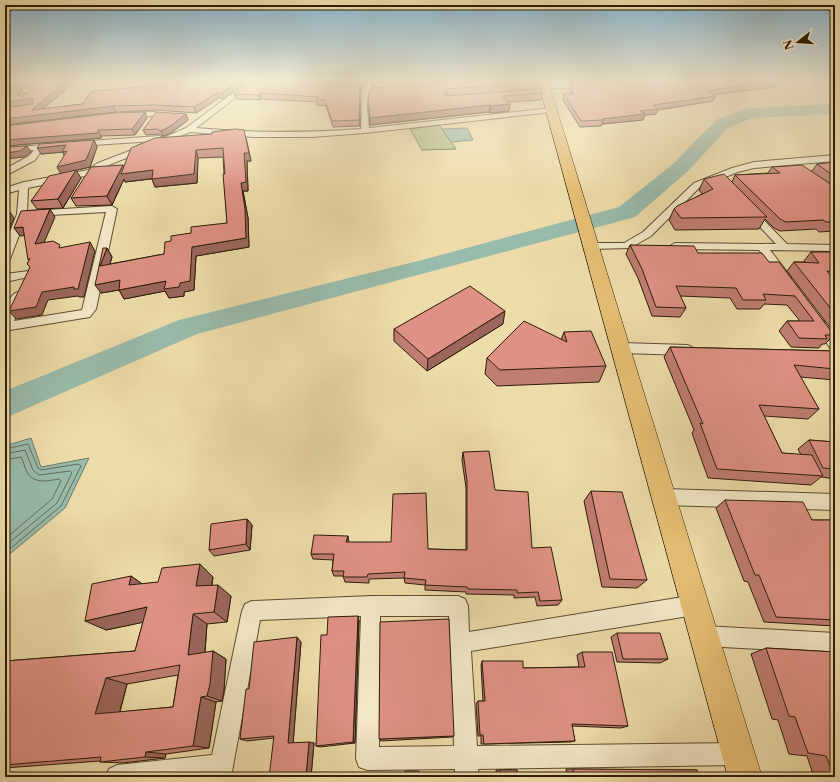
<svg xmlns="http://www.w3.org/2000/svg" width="840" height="782" font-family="'Libre Caslon Text',serif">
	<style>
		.green { fill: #b5c18a; stroke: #706f49 }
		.water { fill: #99bbab; stroke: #6d7c6a }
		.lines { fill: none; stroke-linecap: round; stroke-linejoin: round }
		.shore { stroke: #626c5a; stroke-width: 1 }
		.river { fill: #99bbab; fill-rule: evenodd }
		.minor-casing { stroke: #5c4d30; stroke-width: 2 }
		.primary-casing { stroke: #2b1d08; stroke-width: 1 }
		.minor { fill: #f3e8c7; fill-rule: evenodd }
		.primary { fill: #e6be74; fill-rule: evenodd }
		.wall { fill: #c07d72; stroke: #2b1d08; fill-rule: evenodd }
		.shaded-wall { fill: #9c665c; stroke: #2b1d08 }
		.building { fill: #df9184; stroke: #2b1d08; fill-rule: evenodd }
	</style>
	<rect width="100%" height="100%" fill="#eddca9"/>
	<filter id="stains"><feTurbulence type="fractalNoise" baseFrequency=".005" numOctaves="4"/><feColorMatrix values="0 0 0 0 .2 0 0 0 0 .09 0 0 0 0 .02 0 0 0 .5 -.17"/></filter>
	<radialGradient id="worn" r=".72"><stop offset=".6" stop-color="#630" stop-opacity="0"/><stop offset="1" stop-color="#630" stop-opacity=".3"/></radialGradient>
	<!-- green -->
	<path class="green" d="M439,125L456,149L422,150L410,129Z"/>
	<!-- water -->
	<path class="water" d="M467,128L473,140L451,142L442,129Z
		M31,438L41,467L89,458L65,508L5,558V446Z"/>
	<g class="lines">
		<!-- shore -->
		<path class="shore" d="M5,449L28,444L38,468L41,470L78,464L81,466L61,506L5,553
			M5,454L25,450L33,470L39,475L70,471L72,473L57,503L5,546
			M5,460L21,457C24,462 24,467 27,472C33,484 48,481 59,479L61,481L52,499L5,539"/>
		<!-- river -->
		<path class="river" d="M835,104V114L752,118L728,128L687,172L635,217L197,334L5,418V391L179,320L422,260L619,207L673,164L716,120L749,108Z"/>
		<!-- minor casing -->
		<g class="minor-casing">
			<path id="minor" d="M249,81H257L196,128C252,133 305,133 361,129L362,91L367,83L369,82L372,84L370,89H389L392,91L389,93H369L367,107L369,128L551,108L555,110L551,112L365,133L312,137H253L190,132L104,167L94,174L28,188L27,214L10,259L5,262V245L17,214L19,190L5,194V188L24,182L88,170L98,163L155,141L78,146H75V142L159,136L163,138L186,128Z
				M611,81H631L590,88H544L541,86L544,84H590Z
				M34,88L37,90L25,101L22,99L28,92L5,93V89Z
				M124,112H155L159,114L155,116H124Z
				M55,144H58V148L43,149L35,160L5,176V169L29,156L34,150L5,152V148Z
				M835,155V161L754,168L738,172L700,187L651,236L630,248L592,249L587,246L592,243H624L643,232L694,183L732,168L754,162Z
				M112,206L117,209L96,309L90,317L10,330L6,329C4,319 6,295 18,292L24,296L14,321L82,310L106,212L33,216L30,215L28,213L30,211Z
				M750,208L753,209L787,244L835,245V251L770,250L791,277L785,281L781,279L759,250L675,249L670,246L675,243L776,244L747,213L745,211L747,209Z
				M29,271L35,274L33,276L5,282V274Z
				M820,320C833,323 835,338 835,350L830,348L814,324L816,321Z
				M622,343L687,345L692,347L694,350L692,353L687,355L622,353L617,351L616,348L617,345Z
				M664,489L835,494V510L664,505L658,502L656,497L658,492Z
				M695,595L702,598L705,605L702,612L695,615L471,651L477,746L738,743L746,746L749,754L746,762L738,765L478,769L479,777H455V769L367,770L359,767L356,759L361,616L260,620L231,777H105L109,769L117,765L212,755L242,611L245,604L252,601L371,596H458L465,599L468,606L469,632ZM380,616H449L454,746L379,747Z
				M704,626L835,633V653L704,646L697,643L694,636L697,629Z"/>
		</g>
		<!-- primary casing -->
		<g class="primary-casing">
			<path id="primary" d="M538,81H548L762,777H728Z"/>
		</g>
		<!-- minor -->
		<use href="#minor" class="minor"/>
		<!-- primary -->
		<use href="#primary" class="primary"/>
	</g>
	<!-- wall -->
	<path class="wall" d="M5,81H75L43,109L83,104L141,87L149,81H247L224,99L219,98L196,113L155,110L116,112L5,125V108L33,104L5,107L25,94L23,96L33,87L5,88Z
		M370,81H537L538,83L537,90L542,93L541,100L508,102L510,104L509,111L490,113L489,112L370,125L368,100L372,87V83Z
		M570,81H598L590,82H570Z
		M571,84H592L774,87L714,95L716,96L713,101L658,110L656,114L645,115L643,120L602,124L601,126L580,127L563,100L564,94H571L570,90Z
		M360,91V126L333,127L326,106L317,105V102L261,99L260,100L236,99L234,94Z
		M186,114L188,120L171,133L163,136L159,134L146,135L143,130Z
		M147,118L135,135L101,136V138L5,146V126Z
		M246,138L251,161H247L248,191H243L248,218L249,247L196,256L194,290L184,292V296L169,298L165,291L124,299L119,290L101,293L107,248L112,257L110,264L164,254L171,241L191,233L227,223L223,157L198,158L197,183L155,187L152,179L125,182L124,179L112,205L76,206L71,198L123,167Z
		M94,140L97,147L90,167L64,173L81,178L63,208L37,209L31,201L61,174L64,155L63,152L41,154Z
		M835,162V231L819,232L816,229L780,231L774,228L765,219L759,229L675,230L669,220L674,209L702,194L699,190L704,179L732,182L735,175L768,173L772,167L812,171L817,164Z
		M630,245L769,262L834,335L825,344H822L819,348L791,347L779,331L787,321H800L787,305L764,304L760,309H737L730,298L680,296L686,308L680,317L652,316L638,278L626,254Z
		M811,252H835V281H834L835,282V334L787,271L794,262H805L804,261Z
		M503,324L427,371L394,341V329Z
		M564,332L606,366L599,382L497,386L485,374L487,358L561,340Z
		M670,347L835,351V380L800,377L819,409L808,419L764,416L782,453L801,455L798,449L809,440L835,442V479L821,477L811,485L708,478L692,433L694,430L664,357Z
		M463,452L495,490L532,548L562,600L558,605L537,606L535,597L514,598V595L466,594V592L425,590V585L405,583L404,578L369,579V583L345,582L343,576H334L332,571L333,560L313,559L311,554L428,549L466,550V488L462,460Z
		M591,491L647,580L637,588L602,587L584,501Z
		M725,500L812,520H835V626L764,622L748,582L744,581L716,508Z
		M247,519L252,525L250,550L214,556L209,550Z
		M131,576L142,584L213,577L212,585L231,596L227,622L207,624L205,653L213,651L226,659L224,690L222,701L216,702L209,748L166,754L165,758L123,763L100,762V761L5,768V661L135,651L143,622L106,630ZM178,675L173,707L120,712L127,684Z
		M359,620L355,743L320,747L316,746L327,635Z
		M617,633L668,659L660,663L617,662L611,637Z
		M301,642L293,743H314L311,777L274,738L247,741L240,739L249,689Z
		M766,648L835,652V777H814L807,756L789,754L778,720L772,719L751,654Z
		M582,652L628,726L621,728L572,726L575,741L570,742L481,744V736H478L476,704L478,701H483L481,665L482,661L523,668L579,667L577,655Z
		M454,736L452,737L381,741L379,739Z
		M566,769L697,770L699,777H497L496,770H517V776L567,777Z"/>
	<!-- shaded-wall -->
	<path class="shaded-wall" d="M66,81H75L36,115L113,106L116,112L5,125V119L32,110Z
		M238,81H247L224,99L222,93Z
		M363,81H368L360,91V126L359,120L360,86Z
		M777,81L774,87L704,96L706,91Z
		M21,88L25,94L21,99L17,94Z
		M447,89V96L443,93Z
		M217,93L219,98L196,113L194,107Z
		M260,93L261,99L260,100L259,95Z
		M716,96L713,101L658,110L656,114L645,115L643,120L602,124L603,120L602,119L640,111L653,105Z
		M33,98L36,104L5,107V102Z
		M510,104L509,111L490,113L491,106Z
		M490,105L489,112L370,125V118Z
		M145,112L147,118L135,135L132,129Z
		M186,114L188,120L171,133L163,136L161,131Z
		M98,130L101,136V138L5,146V140Z
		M246,138L251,161H247L248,191H243L248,218L249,247L196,256L194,290L184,292V296L169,298L165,291L124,299L119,290L166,281L180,283L192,247L246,238L241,183Z
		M94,140L97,147L90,167L61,174L57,167Z
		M66,145L69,151L66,158L63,152L41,154L37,148Z
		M27,146L31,152L24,157L5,159V153Z
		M196,150L198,158L197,183L155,187L152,179Z
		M123,165L127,173L153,170L157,178L125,182L124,179L112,205L107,196Z
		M76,170L81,178L63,208L58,199Z
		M50,209L55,217L40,252L35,244Z
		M10,212L14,218L6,238H5V223Z
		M23,227L29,235L20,236L14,228Z
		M90,242L95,251L84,297H79L78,296L48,300L42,315L16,319L9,311L42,292Z
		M107,248L112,257L106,275L100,266Z
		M120,280L125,289L101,293L95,285Z
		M5,299L8,302L5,310Z
		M505,311L503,324L427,371L428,359Z
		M247,519L252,525L250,550L246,544Z
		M348,536L349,542L348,548L346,542Z
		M200,564L213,577L209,598L196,586Z
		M131,576L148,588L129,585Z
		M218,585L231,596L227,622L214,612Z
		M147,607L164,618L106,630L85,621Z
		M193,614L207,624L204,663L188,655Z
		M358,616L359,620L355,743L353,742Z
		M297,637L301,642L293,745L288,743Z
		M213,651L226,659L224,690L222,701L207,696Z
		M106,678L127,684L118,718L95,714Z
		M201,697L216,702L209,748L193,746Z
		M309,742L314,743L311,777H306Z
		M146,752L166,754L165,758L145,757Z"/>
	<!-- building -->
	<path class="building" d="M5,81H26L5,82Z
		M31,81H66L32,110L83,104L91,91L141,87L149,81H238L222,93H217L194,107L153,105L113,106L5,119V108L33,104V98L5,102V89L21,88L17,94L22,97L35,84Z
		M250,81H363L360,86L359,120L332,121L325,100H317L319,97L260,93L259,95L234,94Z
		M372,81H387L372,82Z
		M496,81H537L538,83L447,89L443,93L447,96L541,89L542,93L502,96L510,104L491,106L490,105L370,118L368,100L370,88Z
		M605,81H777L706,91L716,96L653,105L658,109L640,111L645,114L602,119L603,120L581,121L564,94H573L571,84H592Z
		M145,112L132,129L98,130V133L5,140V126L113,113Z
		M156,112L186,114L169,127L161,131L157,129L143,130Z
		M235,129L244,130L249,153H244L246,182L241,183L245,209L246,238L192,247L190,281L180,283L179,287L164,289L166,281L119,290L120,280L95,285L103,248H107L100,266L164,254L165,242L171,241V236L191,233V227L227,223L223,174H225L223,148L196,150L194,174L152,179L153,170L121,174L131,148L155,138L212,134V132Z
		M94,140L86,160L57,167L67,151L62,152L66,145L37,148L40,144Z
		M27,146L20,151L5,153V147Z
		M835,162V177L817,164Z
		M123,165L107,196L71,198L91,167Z
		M802,165L835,187V222H826L823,220L786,222L780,219L735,175L780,173L772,167Z
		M76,170L58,199L31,201L49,176Z
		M724,174L767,217L681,218L674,209L677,206L713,189L704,179Z
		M50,209L35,244L53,241L60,245L59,248L90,242L78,289H74V287L42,292L36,307L9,311L30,267L27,264L30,258L28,260L23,227L14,228L21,211Z
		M10,212L5,223V213Z
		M630,245L694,246L698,253H762L769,262H779L834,335H825L827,339L799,338L787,321H814L795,296L763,294L766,300H743L736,288L676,286L686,308L656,307L642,269Z
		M811,252H835V272L827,271L835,282V314L794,262L819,263Z
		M470,286L505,311L428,359L394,329Z
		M524,321L567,342L564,332L591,331L606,366L500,370L487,358Z
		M670,347L835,351V369L794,365L819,409L759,405L782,453L812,455L823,476L717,469L700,423L703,424Z
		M809,440L835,442V469L823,468Z
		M489,451L495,490L528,492L532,548L551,547L562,600L540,601L538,592L517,593V590L468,589L467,587L425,585L426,580L404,578L405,572L368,574L367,577H343L344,571H332L334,554H311L314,535L348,536L346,542H391L393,494L426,493L428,549L467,550V481L463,452Z
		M591,491L622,492L647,580L610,579Z
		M725,500L803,502L812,520H835V620L776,617L759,575H755Z
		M247,519L246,544L209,550L211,524Z
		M200,564L196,586L218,585L214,612L193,614L188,655L213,651L210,684L207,696L201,697L193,746L146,752L145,757L100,762L101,757L5,765V661L135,651L147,607L85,621L92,584L131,576L129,585L158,582L162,568ZM180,665L173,707L95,714L106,678Z
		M358,616L353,742L316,746L321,635H327L328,617Z
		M449,619L454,736L379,739L380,622Z
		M617,633H660L668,659H623Z
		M297,637L288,743L309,742L306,777H269L274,736L240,739L246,689H249L254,642Z
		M766,648L835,652V777L826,756L808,753L795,717L789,716Z
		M582,652H612L628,726L572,724L575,741L484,744L483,735H480L478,701H485L482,661H523V668L585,667Z
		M573,769L697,770L699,777H500V770H517V776L574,777Z
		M405,771H419L420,777H405Z"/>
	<!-- sky -->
	<linearGradient id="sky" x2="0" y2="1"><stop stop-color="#88b7d0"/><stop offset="0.42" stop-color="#f7efd8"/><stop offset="1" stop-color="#f7efd8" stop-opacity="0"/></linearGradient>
	<rect width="840" height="191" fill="url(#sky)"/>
	<!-- margin -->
	<rect width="840" height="782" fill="none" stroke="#eddca9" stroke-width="20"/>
	<rect x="6" y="6" width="828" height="770" fill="none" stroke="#2b1d08" stroke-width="2"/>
	<rect x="10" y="10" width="820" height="762" fill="none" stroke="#2b1d08"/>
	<!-- north arrow -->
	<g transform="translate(798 42) rotate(253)" stroke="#f3e8c7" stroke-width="3" paint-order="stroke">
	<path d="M0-3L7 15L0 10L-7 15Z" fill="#2b1d08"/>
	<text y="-6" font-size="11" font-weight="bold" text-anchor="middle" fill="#2b1d08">N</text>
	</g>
	<rect width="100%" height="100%" filter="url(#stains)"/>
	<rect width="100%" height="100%" fill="url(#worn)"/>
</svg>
